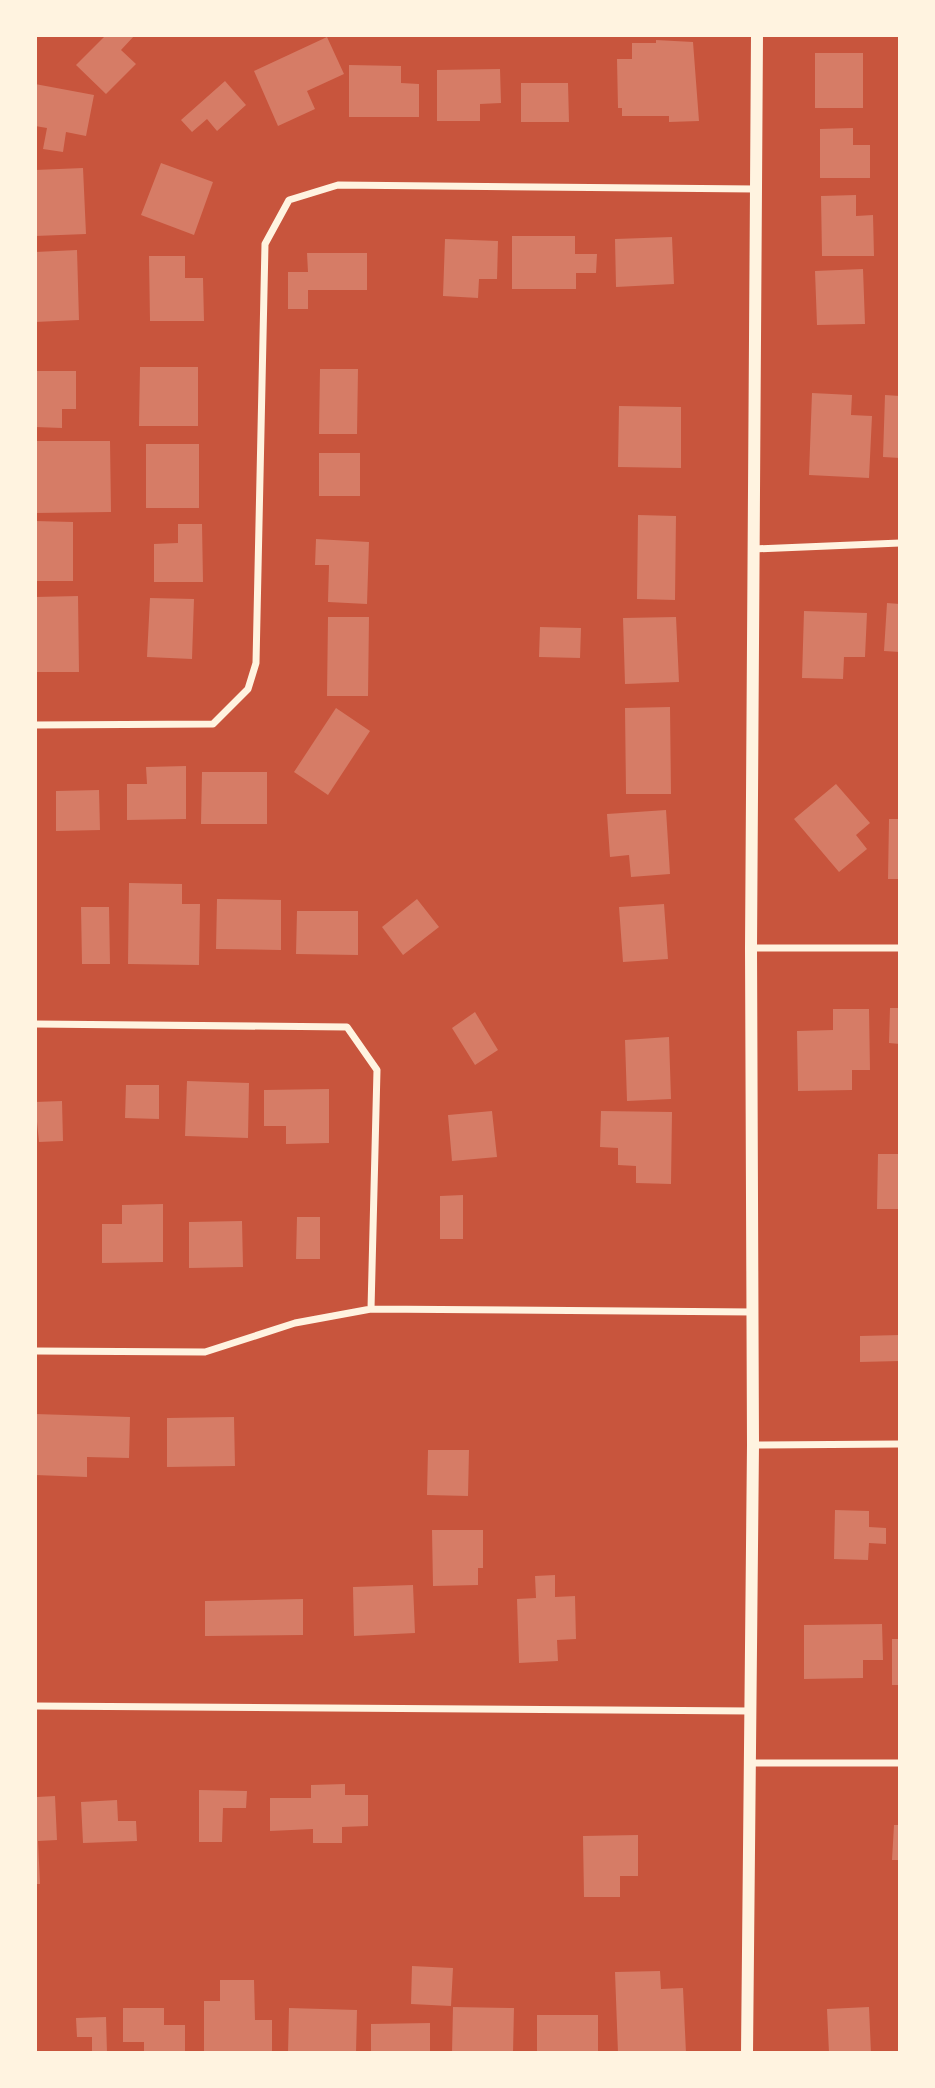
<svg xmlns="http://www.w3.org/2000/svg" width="935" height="2088" font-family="Jost,sans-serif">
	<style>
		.building { fill: #d67c66 }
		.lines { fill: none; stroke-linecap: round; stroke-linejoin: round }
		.minor { stroke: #fff3e0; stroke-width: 7 }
		.tertiary { stroke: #fff3e0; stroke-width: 12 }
	</style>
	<rect width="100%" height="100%" fill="#c8553d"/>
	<!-- building -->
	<path class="building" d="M106,35H135L121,50L136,64L106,94L76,65Z
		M327,37L344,74L307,91L315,109L278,126L254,71Z
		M656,40L693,42L699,121L669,122V116H622V108H618L617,59H632V43H656Z
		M815,53H863V108H815Z
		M349,65L401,66V83L419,84V117H349Z
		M500,69L501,103L480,104V121H437V70Z
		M225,81L246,105L217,131L207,119L192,132L181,120Z
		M521,83H568L569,122H521Z
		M35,84L94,95L86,136L66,132L63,152L43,149L47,128L35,126Z
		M853,128V145H870V178H820V129Z
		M161,163L213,182L194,235L141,215Z
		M83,168L86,234L35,236V170Z
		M856,195V216L873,215L874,256H822L821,196Z
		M512,236H575V254H597L596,273H576V289H512Z
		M672,237L674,284L616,287L615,239Z
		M445,239L498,241L497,279H479L478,298L443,296Z
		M77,250L79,320L35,322V252Z
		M307,253H367V290H308V309H288V272H308Z
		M149,256H185V278H203L204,321H150Z
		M863,269L865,324L817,325L815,271Z
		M140,367H198V426H139Z
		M320,369H358L357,434H319Z
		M35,371H76V409H62V428L35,427Z
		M812,393L852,395L851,415L872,416L869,478L809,475Z
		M885,395L900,396V458L883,457Z
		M619,406L681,407V468L618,467Z
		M35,441H110L111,512L35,513Z
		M146,444H199V508H146Z
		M319,453H360V496H319Z
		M638,515L676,516L675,600L637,599Z
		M35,521L73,522V581H35Z
		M178,524H202L203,582H154V544L178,543Z
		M316,539L369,542L367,604L328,602L329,565H315Z
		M78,596L79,672H35V597Z
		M150,598L194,599L192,659L147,657Z
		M887,603L900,604V652L884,651Z
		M804,611L867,613L865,657H844L843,679L802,678Z
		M328,617H369L368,696H327Z
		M676,617L679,682L625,684L623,618Z
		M540,627L581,628L580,658L539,657Z
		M670,707L671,794H626L625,708Z
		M336,708L370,731L328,795L294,772Z
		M186,766V819L127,820V784H147L146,767Z
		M202,772H267V824H201Z
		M836,784L870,823L856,835L867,849L839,872L794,819Z
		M99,790L100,830L56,831V791Z
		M666,810L670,874L631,877L629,855L610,857L607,814Z
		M889,819H900V879H888Z
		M129,883L182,884V904H200L199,965L128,964Z
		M217,899L281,900V950L216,949Z
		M417,899L439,927L403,955L382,927Z
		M664,904L668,959L623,962L619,907Z
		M81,907H109L110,964H82Z
		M297,911H358V955L296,954Z
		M890,1008H900V1044L889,1043Z
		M833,1009H869L870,1070H852V1090L798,1091L797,1031L833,1030Z
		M475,1012L498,1050L475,1065L452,1028Z
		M669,1037L671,1099L627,1101L625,1040Z
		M187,1081L249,1083L248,1138L185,1136Z
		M126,1085H159V1119L125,1118Z
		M329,1089V1143L286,1144V1126H264V1090Z
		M62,1101L63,1141L39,1142L35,1102Z
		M492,1111L497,1157L452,1161L448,1115Z
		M601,1111L672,1112L671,1184L636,1183V1166L618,1165V1148L600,1147Z
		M878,1154H900V1209H877Z
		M463,1195V1239H440V1196Z
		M163,1204V1262L102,1263V1224H122V1205Z
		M297,1217H320V1259H296Z
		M242,1221L243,1267L189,1268V1222Z
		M900,1335V1361L860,1362V1336Z
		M35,1414L130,1417L129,1458L87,1457V1477L35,1475Z
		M234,1417L235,1466L167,1467V1418Z
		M428,1450H469L468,1496L427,1495Z
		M835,1510L869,1511V1527L886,1528V1544L869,1543L868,1560L834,1559Z
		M432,1530H483V1568H478V1585L433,1586Z
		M555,1575V1597L575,1596L576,1639L557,1640L558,1661L519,1663L517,1599L536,1598L535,1576Z
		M413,1585L415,1633L354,1636L353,1587Z
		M303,1599V1635L205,1636V1601Z
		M882,1624L883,1660H863V1678L804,1679V1625Z
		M892,1639H900V1685H892Z
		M345,1784V1795H368V1826L342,1827V1843H313V1829L270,1831V1798H311V1785Z
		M199,1790L247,1791L246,1808H223L222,1842H199Z
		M55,1796L57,1840L38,1841L40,1884H35L37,1797Z
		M117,1800L118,1821H136L137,1841L83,1843L81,1802Z
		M894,1825H900V1860H892Z
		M638,1835V1876H620V1897H584L583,1836Z
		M412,1966L453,1968L451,2006L411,2004Z
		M660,1971L661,1989L683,1988L686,2053H618L615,1972Z
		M220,1980H254L255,2020H272V2053H204V2001H220Z
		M453,2007L514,2008L513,2053H452Z
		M869,2007L871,2053H829L827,2009Z
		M123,2008H164V2025H185V2053H144V2042H123Z
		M289,2008L357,2010L356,2053H288Z
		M537,2015H598V2053H537Z
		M106,2017L107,2053H92V2037H77L76,2018Z
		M430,2023V2053H371V2024Z"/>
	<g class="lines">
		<!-- minor -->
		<path class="minor" d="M753,549L900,543
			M35,725L213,724L248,689L256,663L265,244L289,200L338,185L755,189
			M751,948H900
			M35,1024L347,1027L377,1070L371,1309
			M35,1351L205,1352L295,1323L371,1309L753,1312
			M753,1445L900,1444
			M35,1706L750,1711
			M750,1763H900"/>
		<!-- tertiary -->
		<path class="tertiary" d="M747,2053L753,1445L751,948L757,35"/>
	</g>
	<!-- border -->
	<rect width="935" height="2088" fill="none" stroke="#fff3e0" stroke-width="74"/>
</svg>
